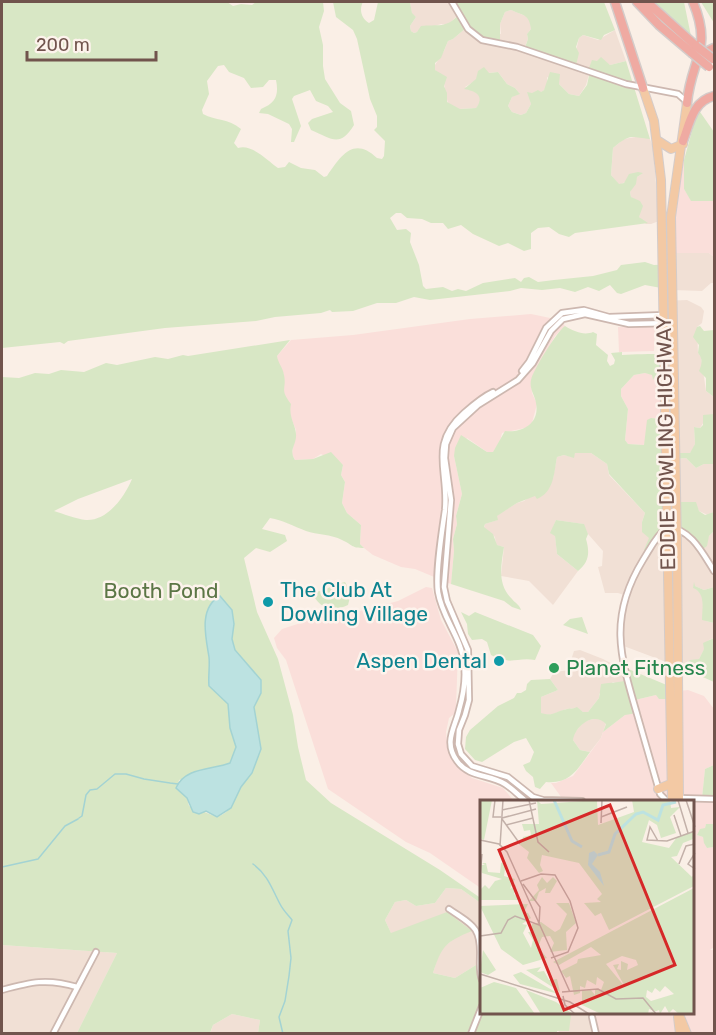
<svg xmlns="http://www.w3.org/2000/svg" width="716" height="1035" font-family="Rubik,sans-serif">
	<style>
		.residential { fill: #f1e0d5 }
		.commercial { fill: #fadfda }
		.green { fill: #d8e7c5; fill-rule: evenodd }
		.water { fill: #bce2e1; stroke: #a3d3d3; stroke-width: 1.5 }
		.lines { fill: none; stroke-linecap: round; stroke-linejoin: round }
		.stream { stroke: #a3d3d3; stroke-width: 1.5 }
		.street-casing { stroke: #cdb8b0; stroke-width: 8 }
		.primary-casing { stroke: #d4ccca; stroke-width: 10 }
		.highway-casing { stroke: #d4ccca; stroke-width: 11 }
		.street { stroke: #fff; stroke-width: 4.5 }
		.primary { stroke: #f3c9a4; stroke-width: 8 }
		.highway { stroke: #efaaa2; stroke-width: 8 }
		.highway-bridge-casing { stroke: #d4ccca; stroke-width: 11; stroke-linecap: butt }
		.highway-bridge { stroke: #efaaa2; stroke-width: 8 }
		.culture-dot { fill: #0f9aa8; stroke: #fdf3ec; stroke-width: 2 }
		.leisure-dot { fill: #2e9e5b; stroke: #fdf3ec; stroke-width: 2 }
		.labels { text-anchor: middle; stroke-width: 5; stroke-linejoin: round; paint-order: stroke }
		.street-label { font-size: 21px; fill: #71544d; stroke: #fdf3ec }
		.culture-label { font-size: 21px; fill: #0d838f; stroke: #fdf3ec; text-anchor: start }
		.park-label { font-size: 21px; fill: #5c7646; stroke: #fdf3ec }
		.leisure-label { font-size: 21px; fill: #27864d; stroke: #fdf3ec; text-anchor: start }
		.inset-river { fill: none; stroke: #bce2e1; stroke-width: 3 }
		.inset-road { fill: none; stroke: #c3b1a9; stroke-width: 1.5 }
		.view { fill: #d62828; fill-opacity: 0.15; stroke: #d62828; stroke-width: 3 }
		.inset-edge { fill: none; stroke: #71544d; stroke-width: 3 }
	</style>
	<rect width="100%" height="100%" fill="#faefe6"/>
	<!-- residential -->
	<path class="residential" d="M410,2H451L459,14L448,25L441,24L414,33L411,31L410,26L416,17L412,14Z
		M511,10L528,17L530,20L531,29L527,34L528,39L524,49L576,51L579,38L583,35L598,40L615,30L626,61L610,65L600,59L590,71L586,85L579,96L569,94L559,84L547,77V85L544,90L530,100L531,104L526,113L521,115L512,112L508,106L512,97L519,93L515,88L507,84L498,72L488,73L465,87L477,92L480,97V103L476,108L459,109L448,104L444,84L435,70V65L444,51L448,41L453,39L466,28L501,34L500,24L505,12Z
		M641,136L650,139L653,147L659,221L651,224H646L639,217L641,204L631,197L630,192L637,177L642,174L619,185L611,175L613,148L624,139Z
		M693,251L709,253L714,257V283H711L702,291L673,290L676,253Z
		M687,300L701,307L704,311L702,323L697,327L698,353L701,357L706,391L714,397V414L705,420L700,428L694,427L695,444L693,450L690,453H671V420H666L664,301Z
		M575,453H591L607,464L609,475L645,513L642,522V532L664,524L668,541L672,535L686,532L703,549L709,536L714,531V587L704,590L695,586L693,587L702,594L706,621L714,623V638L709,640L699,659L687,663H673V655L669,663L621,645V622L627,596L618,593H605L598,567L602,566L603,551L588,534L583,524L556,520L551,533L555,535L557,554L578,571L553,605L529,581L501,576L504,547L496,545L495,537L484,528L485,524L497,520L496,516L517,503L524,501L553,478L557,457L564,455L573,457Z
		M686,458L696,468L704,464H714L713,491L714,512L708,515L699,511L696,505L676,502V459Z
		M580,650L603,659L618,667H625L628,680L619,684L613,682L599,694V698L588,712H583L577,708L566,709L554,714L545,715L541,713V697L558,690L550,679L554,672L570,670L574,667L571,660L574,651Z
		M598,718L606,723L601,738L590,752L580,750L573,740V734L585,721Z
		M446,888L461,889L482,904V966L476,965L455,978L433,973L440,950L456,937L391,933L385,920L395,902L406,900L416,906L435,903Z
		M2,945L117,953L77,1033H2Z
		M589,1013L595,1033L557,1034L571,1014Z
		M232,1014L260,1020L258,1033L210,1034L213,1025Z"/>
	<!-- commercial -->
	<path class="commercial" d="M684,160V189L691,200L714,201V257L709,253H676L675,206Z
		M531,314L555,319L559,318L565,326L555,336L531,380L532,393L537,404L532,423L529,427L502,433L500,441L493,452H487L467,438L454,456L462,494L456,516L457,524L453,539L454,551L451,584L415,569L401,567L373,555L364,548L360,544L361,525L347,513L342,503L345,482L341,475L343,465L321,454L313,459L295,460L292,454L296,430L289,413L290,404L284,395V375L278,363L277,356L291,340L353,335L470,319Z
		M618,327H655L654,351L619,352Z
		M645,373L652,374L653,379L655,376H665L666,420L652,418L644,445L628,444L625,440L628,409L621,396V389L634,375Z
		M426,587L432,588L441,620L458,652L456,706L454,714L449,718L446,732L448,752L460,768L472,778L503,788L514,801H482V889L430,853L406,842L328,789L286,660L277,648L274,638L282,629L335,612L352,613L398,601Z
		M670,655H673V663L678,664L679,691L688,690L704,696L714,709V765L705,769L702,798L713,796L714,792V824H706L705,828L697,835L703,837L707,848L714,847V947L710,950H714V1033H595L589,1013L694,1012V801H564L551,783H556L573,776L601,738L603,732L625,715L635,700L656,695L669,699Z"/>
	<!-- green -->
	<path class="green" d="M2,2H227L233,6L241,4L252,5L256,2H323L324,11L319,27L323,45V66L325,79L340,103L351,111L354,125C340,148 332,139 311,130L308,123L312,119L333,112L328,106L316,101L310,90L294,96L292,99L301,126L294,142H291L292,129L289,124L268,114L259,113L261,109C276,103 279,95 276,80H269L263,87L251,88L244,78L229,72L224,65L218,66L207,81L209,94L202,110L203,114C216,121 228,118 241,129L234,143L238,148C251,143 268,161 278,168L285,167L289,162L301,168L315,170L324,177L327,176C341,155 354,136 377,158L382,159L384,156L385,141L374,130L377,127V116L370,99L357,39L353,30L336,17L333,2H363C359,9 361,18 369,23L374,20L378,2H410L412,13L416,17L410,26L411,31L414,33L417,32L421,26C437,24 447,29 459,14L451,2H604L615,30L604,35L601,40L583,35L579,38L576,47L579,53L576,65L524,50L528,39L527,34L531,29C529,14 524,16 511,10L505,12L500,24V43L486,42L466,28L453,39L448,41L441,58L435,63V70L447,77L444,86L447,93V102L460,109L476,108C485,96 476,91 464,89L476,79L478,71L484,67L489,73L498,72L507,84L515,88L520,94L512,97L508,106L512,112L521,115L526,113L531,104L527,92L532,93L538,90L541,92L544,90L550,72L560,74L559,84L569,94L579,96L587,85L590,71L589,68L592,60L597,61L601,57L610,65L626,61L650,139C630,137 631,133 613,148L611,175L619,184L624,183L629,174L638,172L643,173L637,177L636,184L630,192L631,197L640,201L643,206L639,217L648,223L575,233L569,237L559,234L549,227L538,228L531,233V249L524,251L508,243L499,246L473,234L461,225L448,229L443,223H431L422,219L407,218L401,213H396L390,218L397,230L406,229L411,233L410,242L419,265L423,286L426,289L443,287L452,291L458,289L466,291L483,283L515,278L521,282L524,278L529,277L538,282L554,280L593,276L617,270L621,265L645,262L654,265L672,264V290L645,285L621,294L617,293L610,285L599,291L588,287L575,292L560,288L542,290L521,288L510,291L430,300L414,297L396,303H377L353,311L332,312L330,310L321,313L275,317L256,321L165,328L68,341L64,344L60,342L2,348Z
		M651,2H684L691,36L667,18Z
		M701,2H714V23Z
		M698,109L714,132V201H691L684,189V160Z
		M565,326C573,331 584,336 593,332L597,334L596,345L608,355L607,361L610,366L614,364L615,360L611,353L622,352V355C634,354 650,354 665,354V376H655L653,380L652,375L645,373L634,375L621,389V396L628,409L625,440L628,444L644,445L647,420L651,418L671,420V453H690L695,444L694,427L700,428L703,425V415L714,414V464H704L696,468L686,458L676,459V502H696L699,511L705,515L714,512V531L709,536L707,546L703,549L686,531L672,535L668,542L664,524L656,542L647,553L644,550L649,538L642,532V522L645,513L609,474L607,464L591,453H575L574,458L564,455L557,457C554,473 554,492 537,499L535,496L517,503L497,516L498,520L485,524L484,527L493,534L497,545L504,547C501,565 497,585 512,599C516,604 519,604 521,610L512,607L504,601L451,584L454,551L453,539L457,524L456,516L462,494L454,456L455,448L461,435L487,452H493L505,431C523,433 540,423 536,403C535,395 529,389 531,380C532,372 557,331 565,326Z
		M700,326L704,331L714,330V397L706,391V378L699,371C702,364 703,359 698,353L699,345L693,337L697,327Z
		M290,340L277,356C278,363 283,368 284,375C287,390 279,388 291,404C288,418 297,426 296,437C295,447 289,450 295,460L313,459L331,452L343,465L341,475L345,482L342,503L347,513L361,525L360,544L364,548C351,548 353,545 342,540C331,534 317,535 306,531C293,526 283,520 270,518L262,529L285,535L287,541L270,552L256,548L244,558L257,612L278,659L293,715L298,747L306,780L331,803L440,870L482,899V904L461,889L446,888L435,903L416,906L406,900L395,902L385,920L391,933L447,912L472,931C445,942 442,946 433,973L455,978L476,965L482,966V1012L589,1013L571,1015L569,1031H557V1034L258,1033L260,1020L232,1014L213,1025L210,1033H77L117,953L2,945V377L19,378L35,373L49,374L61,370L84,372L106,363L117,365L155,357L168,359L183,355L188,356ZM132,479C125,496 108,521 86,520C76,519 64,514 54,511L78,499ZM235,750L257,760C252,771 245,779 240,789C233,801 232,812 217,817L189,806L187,798L177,788L179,780L230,763Z
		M556,520L584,524L588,534L586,539C590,553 589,562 578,571L557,554L555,536L550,533Z
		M345,582L351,593L348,605C334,611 324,611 315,598L316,592C327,590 334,584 345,582Z
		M694,582L695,586L704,590L714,587V623L702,620C702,608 706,593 693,588Z
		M461,612L469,616L475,612L533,635L541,646L535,660C516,657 511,666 491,655L487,642L482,639L472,640L468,634L467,624Z
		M582,617L588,634L563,625L570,619Z
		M714,638V682L678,666L679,664L687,663L690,660L699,659L704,649L703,643Z
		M626,668L669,686V699H659L656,695L635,700L637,713L625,715L603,732L606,724C594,711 575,726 573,740L580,750L590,752C577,770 570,784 546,782L540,789L535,787L533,777L526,771L523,765L530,762L534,752L526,738L514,742L482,762L475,760L465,749L466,737L470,730L498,706L514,698L517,693H521L526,690L527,684L531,680L550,679L558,690L541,697V713C553,717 556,711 567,709C570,708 574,709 577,707L583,712H588L599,698L601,684C611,682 619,683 628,680Z
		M714,765L713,796L710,799L702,798L705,769Z
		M706,824H714V847L707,848L704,843L703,837L697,835L700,829L705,828Z"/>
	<!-- water -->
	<path class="water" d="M220,596L232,610L234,624L232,639L235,650L261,680V693L254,707L261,749L252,773L241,787L231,808L217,817L206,811L199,814L193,812L187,798L176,788C185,767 212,770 230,763L236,747L230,728L228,704L209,686C208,677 210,667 209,657C206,638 198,608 220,596Z"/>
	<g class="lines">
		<!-- stream -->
		<path class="stream" d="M170,783L178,784
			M79,818L82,816L86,795L90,790L97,789L115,774H126L144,779L170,783
			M253,864C268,875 272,889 280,904C283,910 288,915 292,920L288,931L291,958L289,976L285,1001L279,1017L283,1034
			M2,867L38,859L65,826L78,819"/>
		<!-- street casing -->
		<g class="street-casing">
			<path id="street" d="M452,2L468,29L482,40L517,47L626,84L678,94L686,101
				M522,371L529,362L546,328L562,313L584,310L609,317L664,315
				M493,392C482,397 473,405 464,413C428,445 449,470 445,510C442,532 435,572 438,592C442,618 462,638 464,664C466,678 463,696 459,710C455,728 443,742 457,761C469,778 489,774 505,784C513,789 519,796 526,801
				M679,798L714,799
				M582,801L543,800L533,797L508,777L472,766L461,754L458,744L459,730L465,715L469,700L468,650L447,601L444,587L451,500L445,458L446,444L453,428L478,405L518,380L533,363L551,331L563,319L585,314L629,324L673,323
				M667,801L660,794C652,767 645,741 637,714C620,656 608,617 643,560C650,549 656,536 667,527C691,529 702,552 714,571
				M449,909C472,925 481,926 480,956C480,964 479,972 482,980
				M2,990C31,982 47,978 77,987
				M592,1017L596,1034
				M53,1034L96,952
				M471,1034L482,1006"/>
		</g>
		<!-- primary casing -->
		<g class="primary-casing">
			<path id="primary" d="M643,88L654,121L661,180L672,801
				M657,140L671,149L683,144
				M658,789L670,784
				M677,801L679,798L677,546L671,217L687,103
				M678,1012L687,1034
				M678,1017L680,1034"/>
		</g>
		<!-- highway casing -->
		<g class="highway-casing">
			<path id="highway" d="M615,2L643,88
				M637,2L659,25L692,53
				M647,2L696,46
				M702,59L706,52L714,48
				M687,103C691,59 713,50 693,2
				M683,141C690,122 693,101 714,96"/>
		</g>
		<!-- street -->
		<use href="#street" class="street"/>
		<!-- primary -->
		<use href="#primary" class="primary"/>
		<!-- highway -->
		<use href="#highway" class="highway"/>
		<!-- highway-bridge casing -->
		<g class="highway-bridge-casing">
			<path id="highway-bridge" d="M696,46L713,59
				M692,53L709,67"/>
		</g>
		<!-- highway-bridge -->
		<use href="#highway-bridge" class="highway-bridge"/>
	</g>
	<!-- markers -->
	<g class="culture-dot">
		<circle cx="268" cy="602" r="6"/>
		<circle cx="499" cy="661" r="6"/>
	</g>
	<circle class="leisure-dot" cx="554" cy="668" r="6"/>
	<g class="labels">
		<!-- street labels -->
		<g class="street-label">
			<text transform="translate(666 443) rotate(-91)" y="7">EDDIE DOWLING HIGHWAY</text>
		</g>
		<!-- culture labels -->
		<g class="culture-label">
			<text x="280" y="597">The Club At<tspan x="280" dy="24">Dowling Village</tspan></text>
			<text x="487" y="668" text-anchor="end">Aspen Dental</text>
		</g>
		<!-- park labels -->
		<g class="park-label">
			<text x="161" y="598">Booth Pond</text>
		</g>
		<!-- leisure labels -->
		<g class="leisure-label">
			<text x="566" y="675">Planet Fitness</text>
		</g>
	</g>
	<!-- overview -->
	<g transform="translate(480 800)">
		<rect width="214" height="214" fill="#faefe6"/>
		<path d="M0,0H12L4,40L0,38ZM57,0L61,4L117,0L118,25L154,12L152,0H190L191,8L200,7L190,17L196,33L181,38L177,25L169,20L162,42L189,48L197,37L214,31L213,39L203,43L197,56L191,57L212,77L214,74V86L129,130L121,113L115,116L104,103L121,102L117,99L122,94L99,63L62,55L60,65L63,71L59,73L47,58L49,52L40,45L43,37L51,35L50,30L44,31L42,24H59ZM26,62L24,76L35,79L30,89L36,85L34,94L41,100H0V83L1,89L5,85L9,89L15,81L22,79L2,73L1,65H5L2,63H6L8,72L20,73L21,63ZM62,77L67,83L73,77L77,81L70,93H65L66,88L59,92L56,101H49L59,90L57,85ZM214,88V214H199L193,209L189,213L185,206L180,214L179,210L169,214L174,211L169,209L168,214H121L102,205V191L111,190L115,195V189L121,190L124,182L117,177L116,185L107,180L105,188L100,186V193L94,195L90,176L86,178L81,171L97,163L98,159L121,155L111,147L79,165L73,162ZM142,156L156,160L158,165L147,170L148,164L141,161V170L137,169L139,164L133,165L145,187L126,164ZM185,186L194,194L171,201L166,197L167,190L172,193L175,188L180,192ZM76,103H89L96,123L86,132L87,150L70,152L74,143L70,136L62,137L58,147L67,158L43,165L21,149L0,106L48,104L44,112L48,113L51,118L42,124L47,125L43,133L51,148L53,140L48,132H51L52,124L61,122L75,132L80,129L87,114ZM3,150L16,170L8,175L0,172ZM61,167L57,172L64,171L69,180L77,179L80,192L46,170ZM41,172L72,190L79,194L40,184L33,175ZM14,182L36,188L55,214H0V188ZM46,190L76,202L93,214H61Z" fill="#d8e7c5" fill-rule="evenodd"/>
		<path d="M114,51L118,55L112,64L120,72L124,86L108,65L109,53Z" fill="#bce2e1"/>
		<path class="inset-river" d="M74,0L92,41L102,47M118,55L129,52L135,34L156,14L163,12L178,20L183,5L196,2"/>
		<path class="inset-road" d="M15,0L13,17H21M49,0L58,42L69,52M198,0L208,33M206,0L215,27M22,10L56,3M194,15L201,36M121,17L147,7M22,18L56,9M22,19L40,44M121,23L122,0M26,25L53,18M0,40L19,44L27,52L90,192M178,41L170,27L167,40L187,41L215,31M20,46L23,0M215,53L208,64L215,69M199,64L206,46L215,44M0,77L2,54M41,81L61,74L75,75L90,101L98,128L88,152L71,158M0,136L21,133L28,120L35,116L59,125L60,107L43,84M0,174L90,202L109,214M82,192L118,189L136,199L163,198L176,214M83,196L85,205L95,214"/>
		<path class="view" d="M130,5L195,165L84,210L19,50Z"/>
		<rect width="214" height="214" class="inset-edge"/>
	</g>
	<!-- border -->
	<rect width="716" height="1035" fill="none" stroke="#71544d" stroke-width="6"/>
	<!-- scale -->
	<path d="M27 51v9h129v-9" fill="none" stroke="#71544d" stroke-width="3"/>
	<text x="36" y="51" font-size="18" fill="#71544d" stroke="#fdf3ec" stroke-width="4.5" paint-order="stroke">200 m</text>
</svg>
